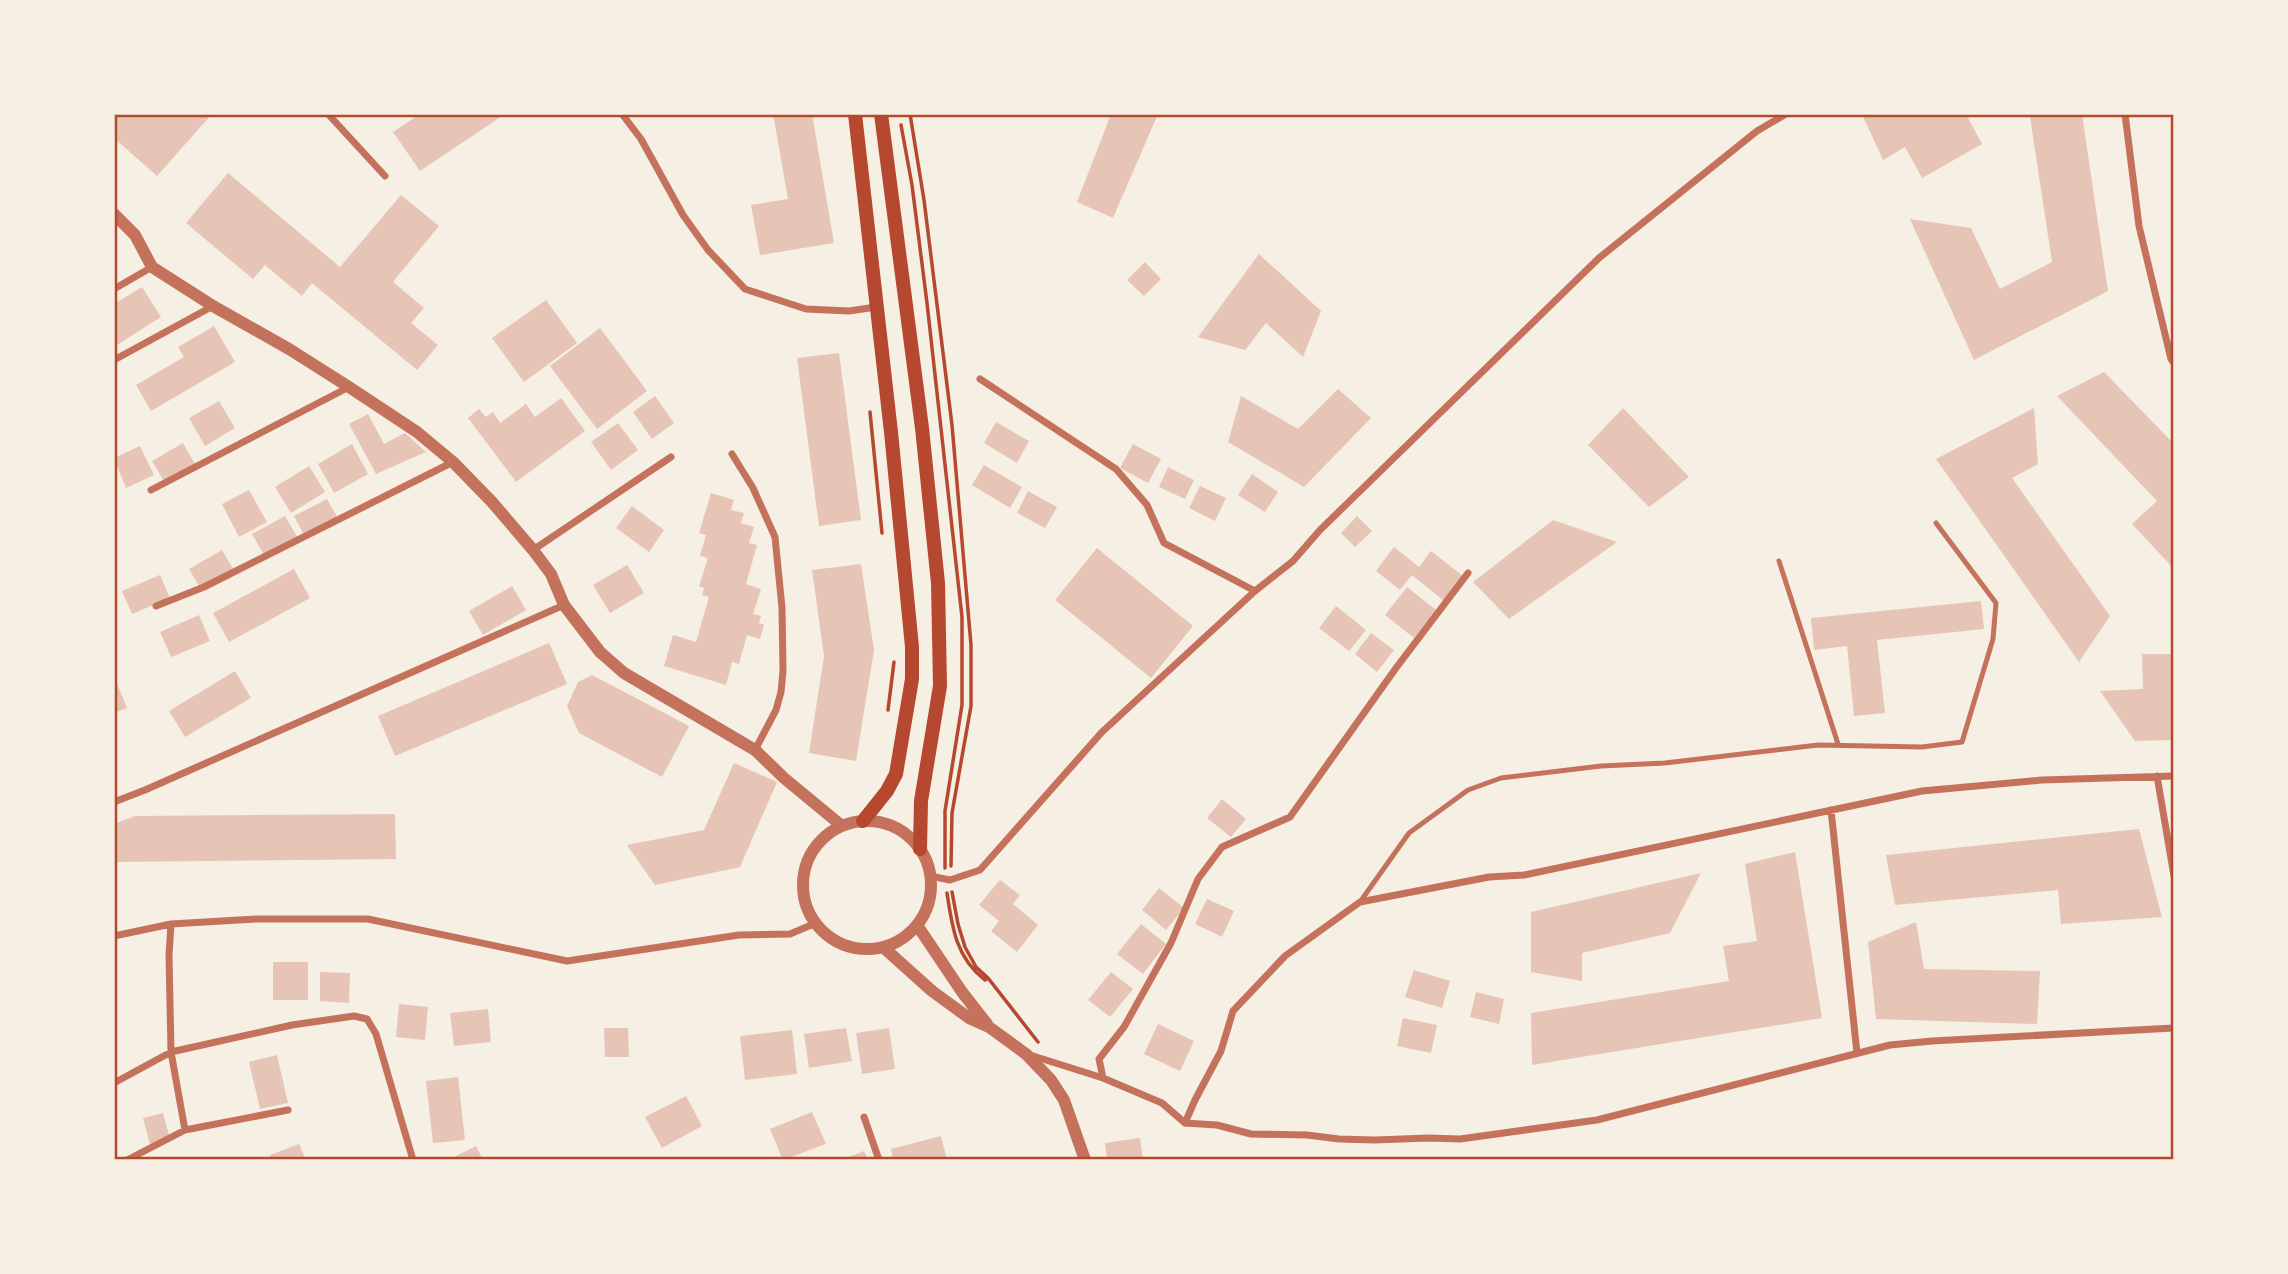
<svg xmlns="http://www.w3.org/2000/svg" width="2288" height="1274" font-family="'Fira Sans',sans-serif">
	<style>
		.building { fill: #e6c5b7 }
		.lines { fill: none; stroke-linecap: round; stroke-linejoin: round }
		.path { stroke: #b5482f; stroke-width: 3.5 }
		.service { stroke: #c5725c; stroke-width: 5 }
		.minor { stroke: #c5725c; stroke-width: 7 }
		.tertiary { stroke: #c5725c; stroke-width: 12 }
		.secondary { stroke: #b5482f; stroke-width: 14 }
		.neatline { fill: none; stroke: #b5482f; stroke-width: 2.5 }
	</style>
	<rect width="100%" height="100%" fill="#f6efe4"/>
	<!-- building -->
	<path class="building" d="M114,114H212L157,176L114,138Z
		M420,114H505L420,171L393,132Z
		M773,114H812L834,243L760,255L751,205L788,199Z
		M1111,114H1158L1113,218L1077,202Z
		M1862,114H1966L1982,144L1922,178L1905,147L1883,160Z
		M2036,114H2082L2108,291L1974,360L1910,219L1971,228L2000,289L2052,262L2030,117Z
		M228,173L340,267L401,195L439,226L393,282L424,308L411,323L438,345L417,370L312,283L302,296L265,265L253,279L186,223Z
		M1259,254L1321,311L1303,357L1266,323L1245,350L1198,337Z
		M1145,262L1161,279L1144,296L1127,280Z
		M142,287L161,317L117,345L114,340V304Z
		M546,300L577,343L524,382L492,338Z
		M214,326L235,362L151,411L136,385L184,357L178,347Z
		M600,328L647,391L597,429L550,366Z
		M839,353L861,520L819,526L797,358Z
		M2104,372L2174,444V569L2132,524L2157,501L2057,396Z
		M1338,389L1371,418L1304,487L1228,442L1241,396L1298,429Z
		M655,396L674,423L652,439L633,412Z
		M561,398L585,431L516,482L468,418L479,409L486,417L493,412L500,423L526,404L535,417Z
		M219,401L235,428L205,446L189,418Z
		M1623,408L1689,477L1649,507L1588,445Z
		M2034,408L2038,464L2012,478L2110,616L2079,662L1936,459Z
		M368,414L384,444L405,433L426,452L376,474L349,424Z
		M996,422L1029,441L1017,463L984,443Z
		M618,423L638,450L611,470L591,442Z
		M183,443L195,464L164,481L152,461Z
		M352,444L368,474L334,493L318,464Z
		M1133,444L1161,459L1148,483L1120,468Z
		M140,446L154,475L126,488L114,458Z
		M984,465L1022,487L1010,508L972,485Z
		M309,466L325,492L291,513L275,487Z
		M1168,467L1194,480L1185,499L1159,487Z
		M1252,474L1278,492L1265,512L1238,495Z
		M1200,486L1226,498L1215,521L1189,508Z
		M249,490L267,522L239,537L222,504Z
		M1028,491L1057,507L1045,528L1017,513Z
		M711,493L734,500L731,510L744,513L741,523L754,527L749,543L757,545L746,584L761,589L753,614L761,616L759,623L764,625L760,639L747,635L739,664L732,662L726,685L664,666L673,635L696,642L709,597L702,595L704,588L699,586L708,558L700,556L706,535L699,533Z
		M327,499L339,520L305,537L294,516Z
		M632,506L664,530L649,552L616,528Z
		M285,516L299,540L266,558L252,534Z
		M1357,516L1372,531L1355,547L1341,533Z
		M1553,520L1617,542L1509,619L1473,582Z
		M1394,547L1419,567L1431,551L1463,576L1444,601L1412,575L1400,590L1376,571Z
		M1097,548L1193,626L1151,678L1055,600Z
		M222,550L235,572L202,591L189,569Z
		M861,564L874,650L856,761L809,753L824,656L812,570Z
		M627,565L644,593L610,613L593,585Z
		M294,569L310,598L229,642L213,613Z
		M160,575L170,598L132,614L122,591Z
		M512,586L526,610L483,635L469,611Z
		M1407,587L1436,610L1414,638L1385,615Z
		M1981,601L1984,629L1877,640L1885,713L1854,716L1847,646L1814,650L1811,618Z
		M1336,606L1366,630L1349,651L1319,628Z
		M199,615L210,641L171,657L160,632Z
		M1371,633L1394,650L1377,672L1355,654Z
		M549,643L567,684L395,756L378,716Z
		M2142,654H2174V740L2135,741L2100,691L2143,689Z
		M235,671L251,698L185,737L169,711Z
		M592,675L689,726L662,777L579,733L567,706L578,682Z
		M114,676L127,708L114,713Z
		M734,763L777,782L740,867L655,885L627,845L704,830Z
		M1222,799L1246,819L1231,837L1207,818Z
		M395,814L396,859L114,862V824L135,816Z
		M2139,829L2162,917L2061,924L2058,890L1895,905L1886,855Z
		M1795,852L1822,1018L1532,1065L1531,1013L1729,981L1723,946L1757,941L1745,864Z
		M1701,873L1670,933L1582,953V981L1531,972V912Z
		M1000,880L1020,895L1013,904L1038,925L1017,952L991,931L999,921L979,905Z
		M1159,888L1184,908L1166,930L1142,910Z
		M1207,899L1234,911L1222,937L1195,924Z
		M1916,922L1924,969L2040,971L2037,1024L1876,1019L1868,942Z
		M1141,924L1166,944L1143,974L1117,954Z
		M273,962H308V1000H273Z
		M1414,970L1450,981L1442,1008L1405,997Z
		M320,972L350,973L349,1003L320,1001Z
		M1111,972L1133,989L1110,1017L1088,1000Z
		M1476,992L1504,999L1499,1024L1470,1017Z
		M399,1004L428,1007L425,1040L396,1037Z
		M488,1009L491,1042L454,1046L450,1013Z
		M1403,1018L1437,1025L1431,1053L1397,1046Z
		M1158,1024L1194,1041L1180,1071L1144,1054Z
		M604,1028H628L629,1057H605Z
		M846,1028L852,1061L809,1068L804,1034Z
		M889,1028L895,1069L862,1074L856,1033Z
		M792,1030L797,1074L745,1080L740,1036Z
		M277,1055L288,1103L260,1109L249,1062Z
		M458,1077L465,1140L433,1143L426,1081Z
		M686,1096L702,1126L662,1148L645,1117Z
		M812,1112L826,1144L783,1160L770,1129Z
		M163,1113L170,1139L150,1144L143,1118Z
		M941,1136L947,1160H893L891,1149Z
		M1140,1138L1143,1160H1107L1105,1143Z
		M299,1144L306,1160H272L270,1155Z
		M476,1146L483,1160H448Z
		M864,1151L868,1160H841Z"/>
	<g class="lines">
		<!-- path -->
		<path class="path" d="M910,114L924,200L952,425L971,645V706L952,813L951,866
			M901,125L912,185L927,303L962,617V705L945,811V868
			M870,412L882,533
			M888,710L894,662
			M952,892L958,924L965,947L976,967L988,978L1038,1042
			M947,893C952,927 956,958 985,980L988,978"/>
		<!-- service -->
		<path class="service" d="M1779,561L1838,744
			M1360,902L1409,833L1468,790L1501,778L1601,766L1665,763L1818,745L1922,747L1962,742L1993,639L1996,603L1936,523"/>
		<!-- minor -->
		<path class="minor" d="M328,114L385,176
			M622,114L641,139L683,215L708,250L745,289L806,309L849,311L876,307
			M2125,114L2139,226L2171,359L2174,363
			M114,289L152,267
			M114,360L213,306
			M980,379L1116,469L1147,505L1164,543L1255,591
			M732,454L753,488L775,537L782,608L783,671L781,692L776,710L755,750
			M151,490L349,387
			M533,550L671,457
			M156,606L204,587L453,462
			M2157,776L2174,876
			M114,802L145,790L564,605
			M1831,810L1857,1053
			M930,876L950,880L980,870L1102,732L1255,591L1293,561L1320,530L1599,258L1757,131L1786,114
			M171,924L169,955L171,1052L185,1130
			M114,936L171,924L256,919H368L567,961L739,935L790,934L816,923
			M1030,1055L1103,1078L1099,1059L1124,1027L1171,943L1198,879L1222,847L1290,817L1396,668L1468,573
			M1103,1078L1162,1103L1185,1123L1217,1125L1251,1134L1307,1135L1339,1139L1375,1140L1428,1138L1460,1139L1597,1120L1890,1045L1932,1041L2174,1028
			M114,1083L171,1052L292,1025L354,1016L367,1019L376,1034L413,1160
			M864,1117L879,1160
			M1185,1123L1195,1100L1221,1051L1233,1011L1285,956L1360,902L1489,877L1524,875L1922,791L2042,780L2174,776
			M127,1160L185,1130L288,1110"/>
		<!-- tertiary -->
		<path class="tertiary" d="M114,214L135,235L152,267L213,306L289,349L349,387L417,432L453,462L492,502L533,550L551,574L564,605L600,652L624,673L755,750L784,778L842,826
			M803 885a64 64 0 1 1 128 0a64 64 0 1 1-128 0Z
			M917,925L962,992L987,1024
			M883,947L932,991L969,1018L989,1027L1026,1054L1051,1080L1064,1100L1085,1160"/>
		<!-- secondary -->
		<path class="secondary" d="M855,114L891,432L912,647V679L896,774L887,791L863,821
			M881,114L922,428L938,583L940,686L921,801L920,849"/>
	</g>
	<!-- border -->
	<rect width="2288" height="1274" fill="none" stroke="#f6efe4" stroke-width="231"/>
	<rect x="116" y="116" width="2056" height="1042" class="neatline"/>
</svg>
